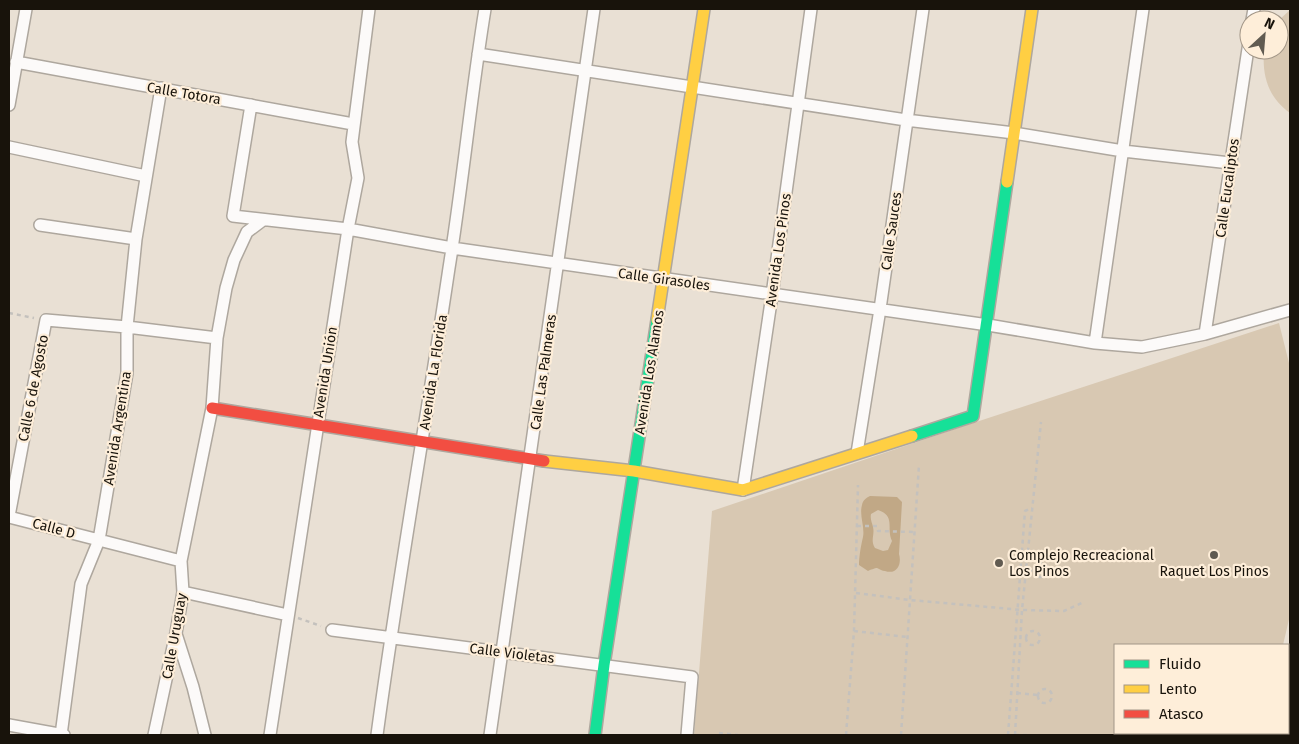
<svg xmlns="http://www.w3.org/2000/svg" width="1299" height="744" font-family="'Fira Sans',sans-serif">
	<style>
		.green { fill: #d8c8b2 }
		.water { fill: #c1a886; fill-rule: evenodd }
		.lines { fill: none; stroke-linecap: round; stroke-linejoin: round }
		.street-casing { stroke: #aea79e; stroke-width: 14 }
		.fast-casing { stroke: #aea79e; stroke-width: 14 }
		.slow-casing { stroke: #aea79e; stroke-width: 14 }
		.jam-casing { stroke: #aea79e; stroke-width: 14 }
		.path { stroke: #c4c1bd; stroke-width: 2.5; stroke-dasharray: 4 4; stroke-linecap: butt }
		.street { stroke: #fcfaf9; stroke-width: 11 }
		.fast { stroke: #16e098; stroke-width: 11 }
		.slow { stroke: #ffcf43; stroke-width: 11 }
		.jam { stroke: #f24e42; stroke-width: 11 }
		.poi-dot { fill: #615b51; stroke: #feeed9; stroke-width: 2 }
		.labels { text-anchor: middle; stroke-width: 4.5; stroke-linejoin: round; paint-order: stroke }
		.street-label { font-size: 14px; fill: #18130b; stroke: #feeed9 }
		.poi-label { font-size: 14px; fill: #18130b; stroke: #feeed9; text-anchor: start }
	</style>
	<rect width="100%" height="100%" fill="#e9e0d4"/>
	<!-- green -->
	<path class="green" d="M1290,10V113C1268,97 1262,76 1264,50H1279V20Z
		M1279,323L1290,367V615L1283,645H1115V733H1261L1260,735H694L712,511L967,425Z"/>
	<!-- water -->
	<path class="water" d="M870,496L897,497L902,502L899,554C902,564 897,575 885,571C882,571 880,569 877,568C875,568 870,570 868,571L859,565C859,557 861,545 863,537C865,527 859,515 862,505C863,500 866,498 870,496ZM878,510C896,516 886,528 892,541L888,550L883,551L875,548C870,540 875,535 873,527C872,522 870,520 871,514Z"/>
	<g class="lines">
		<!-- street casing -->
		<g class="street-casing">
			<path id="street" d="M1252,20L1254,9
				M478,54L906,120L1014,133L1123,151L1230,163
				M16,62L353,124
				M9,105L26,9
				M251,105L233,216L348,229L452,248L988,325L1095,343L1142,347L1205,334L1290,310
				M9,147L146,176
				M40,225L136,239
				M1205,334L1249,42
				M1095,343L1143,9
				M857,453L880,309L923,9
				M743,490L772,295L811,9
				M9,516L46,320L127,327L217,338
				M9,517L181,561L183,592L176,633L154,735
				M181,561L212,408L217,338L226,288L234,260L247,232L263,220
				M183,592L288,615
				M332,630L692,677L687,735
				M176,634L193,687L205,735
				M9,725L64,735
				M61,735L81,584L99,540L127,373V327L136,239L161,88
				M270,735L348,229L358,178L352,142L369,9
				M377,735C398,579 426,423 449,268C463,181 471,95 485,9
				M490,735L594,9"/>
		</g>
		<!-- fast casing -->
		<g class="fast-casing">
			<path id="fast" d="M912,436L973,416L1007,182
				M1288,687L1290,678
				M595,735L604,665L657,320
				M1275,735L1276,733"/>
		</g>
		<!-- slow casing -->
		<g class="slow-casing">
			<path id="slow" d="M1007,182L1032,9
				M657,320L704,9
				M544,461L634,471L743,490L912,436"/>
		</g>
		<!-- jam casing -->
		<g class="jam-casing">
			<path id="jam" d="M212,408L544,461
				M1289,735L1290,732"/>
		</g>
		<!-- path -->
		<path class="path" d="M9,313L34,318
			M857,526H877L878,531L914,532
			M1034 570a7 7 0 1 1 14 0a7 7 0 1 1-14 0Z
			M1020,570L1034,571
			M856,593L910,600L1022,610L1064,611L1084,602
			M298,618L321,626
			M1026 638a7 7 0 1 1 14 0a7 7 0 1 1-14 0Z
			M854,631L907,637
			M1038 696a7 7 0 1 1 14 0a7 7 0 1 1-14 0Z
			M1017,693L1038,695
			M719,733L738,735
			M846,735L854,631L858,485
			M901,735L919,465
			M1008,735L1025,511L1032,508
			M1015,735L1022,610L1041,422
			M1015,735H1030"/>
		<!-- street -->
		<use href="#street" class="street"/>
		<!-- fast -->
		<use href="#fast" class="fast"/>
		<!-- slow -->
		<use href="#slow" class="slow"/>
		<!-- jam -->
		<use href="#jam" class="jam"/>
	</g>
	<!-- markers -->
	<g class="poi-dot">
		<circle cx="1214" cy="555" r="5"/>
		<circle cx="999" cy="563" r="5"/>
	</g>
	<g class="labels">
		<!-- street labels -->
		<g class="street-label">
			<text transform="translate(184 93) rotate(10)" y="5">Calle Totora</text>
			<text transform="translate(1227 188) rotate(-82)" y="5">Calle Eucaliptos</text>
			<text transform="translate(891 231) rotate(-82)" y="5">Calle Sauces</text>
			<text transform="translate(778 250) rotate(-82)" y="5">Avenida Los Pinos</text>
			<text transform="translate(664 279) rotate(8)" y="5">Calle Girasoles</text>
			<text transform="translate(325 372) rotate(-81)" y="5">Avenida Unión</text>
			<text transform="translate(433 372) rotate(-81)" y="5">Avenida La Florida</text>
			<text transform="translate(543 372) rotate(-82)" y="5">Calle Las Palmeras</text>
			<text transform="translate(649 372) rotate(-81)" y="5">Avenida Los Alamos</text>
			<text transform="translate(33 388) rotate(-79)" y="5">Calle 6 de Agosto</text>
			<text transform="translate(117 428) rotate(-81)" y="5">Avenida Argentina</text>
			<text transform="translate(54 528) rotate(15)" y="5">Calle D</text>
			<text transform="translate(174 636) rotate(-80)" y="5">Calle Uruguay</text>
			<text transform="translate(512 653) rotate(7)" y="5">Calle Violetas</text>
		</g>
		<!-- poi labels -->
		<g class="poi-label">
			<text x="1009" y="560">Complejo Recreacional<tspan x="1009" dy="16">Los Pinos</tspan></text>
			<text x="1214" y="576" text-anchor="middle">Raquet Los Pinos</text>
		</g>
	</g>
	<!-- border -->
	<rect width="1299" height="744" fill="none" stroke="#18130b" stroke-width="20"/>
	<!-- legend -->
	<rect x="1114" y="644" width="175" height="90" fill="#feeed9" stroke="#a29687"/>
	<rect x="1124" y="660" width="25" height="8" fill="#16e098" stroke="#a29687"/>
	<text x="1159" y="669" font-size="15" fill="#18130b">Fluido</text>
	<rect x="1124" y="685" width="25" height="8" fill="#ffcf43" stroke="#a29687"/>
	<text x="1159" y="694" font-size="15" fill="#18130b">Lento</text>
	<rect x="1124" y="710" width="25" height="8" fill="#f24e42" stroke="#a29687"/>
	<text x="1159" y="719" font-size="15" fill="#18130b">Atasco</text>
	<!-- north arrow -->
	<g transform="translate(1264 35) rotate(26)"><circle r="24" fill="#feeed9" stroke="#a29687"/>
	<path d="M0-4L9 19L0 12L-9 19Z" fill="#615b51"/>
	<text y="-8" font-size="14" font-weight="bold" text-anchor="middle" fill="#18130b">N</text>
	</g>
</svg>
